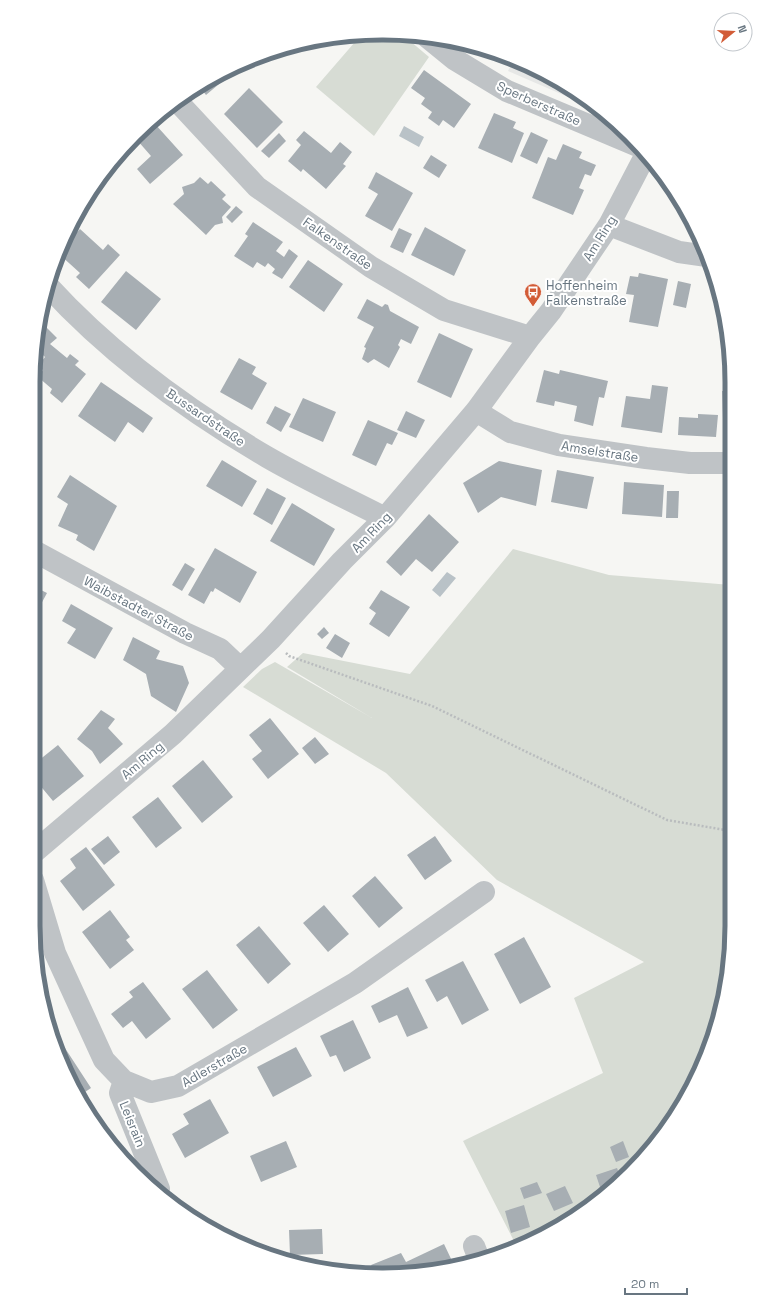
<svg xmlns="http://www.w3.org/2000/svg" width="765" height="1308" font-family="'Space Grotesk',sans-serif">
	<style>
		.built { fill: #e6e7e6 }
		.green { fill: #d7dcd4 }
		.water { fill: #b9c2c7 }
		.building { fill: #a7aeb3 }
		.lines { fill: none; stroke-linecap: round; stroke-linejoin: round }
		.path { stroke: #b9bcbe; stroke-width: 2.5; stroke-dasharray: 2 2; stroke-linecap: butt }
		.minor { stroke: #bfc3c6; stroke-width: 22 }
		.labels { text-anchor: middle; stroke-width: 4; stroke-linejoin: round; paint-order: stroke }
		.street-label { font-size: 13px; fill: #687681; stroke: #fff }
		.poi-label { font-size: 13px; fill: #687681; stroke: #fff; text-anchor: start }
		.rim { fill: none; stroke: #687681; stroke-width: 5 }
	</style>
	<rect width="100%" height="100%" fill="#f6f6f3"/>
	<!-- built -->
	<path class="built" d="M514,59L576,92L598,110L508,71Z"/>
	<!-- green -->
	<path class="green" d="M382,33L403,35L429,57L374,136L316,87L361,35Z
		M513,549L609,575L731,585V949L714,1038L673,1119L595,1203L516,1245L463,1141L603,1073L574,998L644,962L497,880L386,773L243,687L262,669L275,662L372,718L287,667L303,653L410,674Z"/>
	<!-- water -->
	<path class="water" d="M404,126L424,137L419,147L399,136Z
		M447,572L456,578L440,597L432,590Z"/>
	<!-- building -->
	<path class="building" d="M237,66L238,68L206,95L199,86Z
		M424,70L471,104L454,128L443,120L439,126L428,118L432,112L421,104L425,98L411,88Z
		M249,88L283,122L257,148L224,114Z
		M494,113L516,122L513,128L524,133L512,163L478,148Z
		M155,124L183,155L150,184L137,169L151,156L137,140Z
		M304,131L331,153L340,142L352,152L343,164L346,166L326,189L303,169L301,172L288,161L301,145L296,140Z
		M531,132L548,140L537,164L520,156Z
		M279,133L286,141L269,158L261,151Z
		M563,144L582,152L579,158L596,165L591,176L585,174L579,188L584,190L573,215L532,198L548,157L556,160Z
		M431,155L447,165L439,178L423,168Z
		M376,172L413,193L392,231L365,216L378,194L368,188Z
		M200,177L208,184L211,181L226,195L222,199L231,207L222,217L223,223L215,225L206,235L173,204L184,194L182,187L194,183Z
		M236,206L243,212L232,223L226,217Z
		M253,222L283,242L276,251L284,257L289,249L298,256L282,279L272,273L275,269L268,263L265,267L257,262L253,268L234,256L248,236L245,234Z
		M425,227L466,250L454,276L411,255Z
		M399,228L412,234L403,253L390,247Z
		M80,229L103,250L108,244L120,255L89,289L76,277L80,273L59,254L62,248Z
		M308,260L343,284L324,312L289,287Z
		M126,271L161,299L136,330L101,302Z
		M639,273L668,279L658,327L629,322L634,295L626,294L630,276L638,277Z
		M678,281L691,284L686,308L673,305Z
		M367,299L382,307L385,304L388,305L390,311L419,327L411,344L401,339L398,345L400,347L389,368L374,359L368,363L362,359L366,348L364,347L374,327L357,318Z
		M41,322L57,338L50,344L67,358L70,354L79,361L75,365L86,374L62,403L50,393L52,389L38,377L43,370L38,366L45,357L36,348Z
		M439,333L473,349L451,398L417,382Z
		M239,358L256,367L252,374L267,383L252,410L220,392Z
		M544,370L559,374L560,370L608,381L604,398L599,397L593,426L574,421L577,406L555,401L554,406L536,402Z
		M101,382L153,418L143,433L128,422L115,442L78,416Z
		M652,385L668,387L662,433L621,427L626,396L650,399Z
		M722,391H731V418H723Z
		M303,398L336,412L323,442L289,427Z
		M275,406L291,414L281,432L266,423Z
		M406,411L425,420L416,438L397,430Z
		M698,414L718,415L716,437L678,435L679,417L698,418Z
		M368,420L398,433L392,445L387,443L376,466L352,455Z
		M34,454L38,457L34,466Z
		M222,460L257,481L242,507L206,486Z
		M499,461L542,470L536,506L501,497L478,513L463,483Z
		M557,470L594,477L587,509L551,502Z
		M70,475L117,506L94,551L76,540L78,535L58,526L68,504L57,497Z
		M624,482L664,485L662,517L622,514Z
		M267,488L286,498L272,525L253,514Z
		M667,491H679L678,518H666Z
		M34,497L41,501L34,516Z
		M292,503L335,529L314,566L270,541Z
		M429,514L459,542L432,572L416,559L401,576L386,562Z
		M215,548L257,572L240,603L215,588L213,592L211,591L204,604L188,595Z
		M185,563L195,569L182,591L172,585Z
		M33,586L47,593L33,619Z
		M381,590L410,607L389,637L369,624L376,613L369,608Z
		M71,604L113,628L95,659L67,643L76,629L62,621Z
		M324,627L329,633L322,639L317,634Z
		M335,634L350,643L342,658L326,648Z
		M133,637L160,651L156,659L183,666L189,683L176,712L151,696L146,674L123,660Z
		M101,710L115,719L108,728L123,744L100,764L92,751L77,739Z
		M270,718L299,754L268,779L252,759L262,751L249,735Z
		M315,737L329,754L315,764L302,748Z
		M58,745L84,776L53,801L33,777V765Z
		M203,760L233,797L202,823L172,786Z
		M158,797L182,828L156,848L132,817Z
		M108,836L120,852L104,865L91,849Z
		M435,836L452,861L425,880L407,855Z
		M86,847L115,885L83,911L60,881L76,868L70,859Z
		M375,876L403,908L379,928L352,896Z
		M324,905L349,934L328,952L303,923Z
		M110,910L130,937L126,940L134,950L110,969L82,932Z
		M259,926L291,964L268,984L236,945Z
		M524,937L551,987L520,1004L494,954Z
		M463,961L489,1010L462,1025L447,996L437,1002L425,980Z
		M207,970L238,1010L213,1029L182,989Z
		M143,982L171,1019L146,1039L132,1021L123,1028L111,1014L133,997L129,992Z
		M408,987L428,1028L407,1037L397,1015L379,1023L371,1006Z
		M46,1006L55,1020L49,1024Z
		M353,1020L371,1058L344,1072L336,1055L330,1057L320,1036Z
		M63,1045L91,1088L82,1094L57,1049Z
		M296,1047L312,1076L273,1097L257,1067Z
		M210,1099L229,1133L185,1158L172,1134L189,1124L183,1114Z
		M93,1108L119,1145L115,1147L105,1138L90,1110Z
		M286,1141L297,1167L261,1182L250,1156Z
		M623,1141L629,1157L616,1162L610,1147Z
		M617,1168L620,1176L611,1186L601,1190L596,1175Z
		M537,1182L542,1193L524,1199L520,1188Z
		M565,1186L573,1203L554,1211L546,1194Z
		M524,1205L530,1227L511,1233L505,1211Z
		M322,1229L323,1254L290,1255L289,1230Z
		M444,1244L453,1263L383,1275L369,1273L374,1271L371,1265L401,1253L406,1262Z"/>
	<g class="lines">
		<!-- path -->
		<path class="path" d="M286,653L289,656L432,706L667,820L731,831"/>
		<!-- minor -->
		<path class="minor" d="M427,37L454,59L507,91L638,146
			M177,101L257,187L371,267L444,310L530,337
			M609,225L679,252L707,256
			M48,286C111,355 187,410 267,457C305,479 346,498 385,518
			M476,411L510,432L559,445L646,458L690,463H731
			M34,551L185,633L220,649L240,668
			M33,853L173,734L271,639L342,561L385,518L476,411L530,337L551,311L609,225L645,156
			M33,880L55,953L104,1060L124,1081L151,1092L178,1086L355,983L484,892
			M124,1081L120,1093L159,1189
			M474,1246L479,1259"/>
	</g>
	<!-- icons -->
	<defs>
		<g id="bus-pin" transform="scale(0.9)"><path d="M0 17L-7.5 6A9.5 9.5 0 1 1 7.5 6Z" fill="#d25c37" stroke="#fff"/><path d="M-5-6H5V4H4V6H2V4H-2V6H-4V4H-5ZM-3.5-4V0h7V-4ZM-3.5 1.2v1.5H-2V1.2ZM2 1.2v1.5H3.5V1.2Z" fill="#fff"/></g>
	</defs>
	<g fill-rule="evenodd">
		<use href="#bus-pin" x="533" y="292"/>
	</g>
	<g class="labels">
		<!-- street labels -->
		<g class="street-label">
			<text transform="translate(539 103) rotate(24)" y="5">Sperberstraße</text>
			<text transform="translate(599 238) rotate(-58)" y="5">Am Ring</text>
			<text transform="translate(338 243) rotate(35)" y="5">Falkenstraße</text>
			<text transform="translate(206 417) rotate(34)" y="5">Bussardstraße</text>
			<text transform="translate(600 451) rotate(9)" y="5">Amselstraße</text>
			<text transform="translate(371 532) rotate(-46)" y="5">Am Ring</text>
			<text transform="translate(139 608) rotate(28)" y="5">Waibstadter Straße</text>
			<text transform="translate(142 760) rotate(-40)" y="5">Am Ring</text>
			<text transform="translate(214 1065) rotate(-30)" y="5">Adlerstraße</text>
			<text transform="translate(133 1124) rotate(68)" y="5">Leisrain</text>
		</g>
		<!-- poi labels -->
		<g class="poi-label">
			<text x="546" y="290">Hoffenheim<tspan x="546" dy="15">Falkenstraße</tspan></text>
		</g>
	</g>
	<!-- crop -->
	<path d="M0 0H765V1308H0ZM382 40H383A342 342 0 0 1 725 382V926A342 342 0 0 1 383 1268H382A342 342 0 0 1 40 926V382A342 342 0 0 1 382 40Z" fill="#fff" fill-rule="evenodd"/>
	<path class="rim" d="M382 40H383A342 342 0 0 1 725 382V926A342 342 0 0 1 383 1268H382A342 342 0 0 1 40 926V382A342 342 0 0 1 382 40Z"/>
	<!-- north arrow -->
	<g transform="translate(733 32) rotate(72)"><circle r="19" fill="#ffffff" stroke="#c3c8cd"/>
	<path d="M0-3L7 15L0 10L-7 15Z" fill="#d25c37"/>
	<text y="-6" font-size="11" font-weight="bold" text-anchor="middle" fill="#687681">N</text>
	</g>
	<!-- scale -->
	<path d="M625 1288v6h62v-6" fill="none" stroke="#687681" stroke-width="2"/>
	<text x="631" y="1288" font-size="12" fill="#687681" stroke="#ffffff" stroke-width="3" paint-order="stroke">20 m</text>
</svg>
